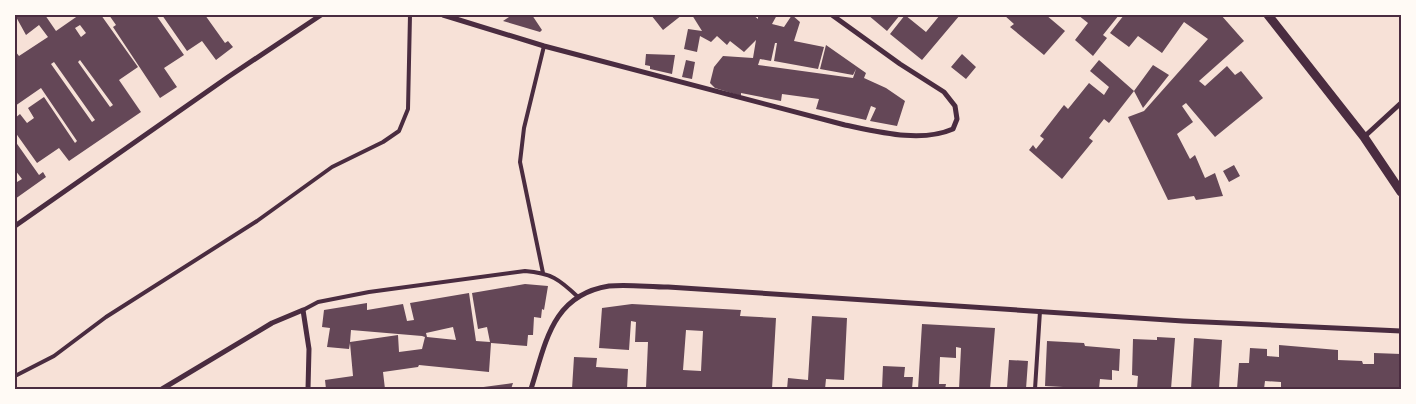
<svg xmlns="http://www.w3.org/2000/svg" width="1416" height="404" font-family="'Roboto Condensed',sans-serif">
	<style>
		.building { fill: #644757; fill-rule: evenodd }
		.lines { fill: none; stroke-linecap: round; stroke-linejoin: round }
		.service { stroke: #4a2c40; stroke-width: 4 }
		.minor { stroke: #4a2c40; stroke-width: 5 }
		.tertiary { stroke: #4a2c40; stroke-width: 9 }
		.neatline { fill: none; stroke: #4a2c40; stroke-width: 2 }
	</style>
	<rect width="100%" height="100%" fill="#f7e1d7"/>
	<!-- building -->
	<path class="building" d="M15,15H45L56,31L79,15H101L138,67L119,80L141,112L69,161L59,148L37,163L15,132V118L20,114L27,123L34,118L28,108L44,97L75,143L77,141L41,88L15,106V51L19,56L48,37L39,25L26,35ZM80,25L86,33L81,37L75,28ZM80,60L113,105L110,107L78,62ZM54,62L95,120L92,122L51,64Z
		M109,15H156L184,55L164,68L177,87L160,98L113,27L116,25Z
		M162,15H205L225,43L228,41L233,47L216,60L202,41L187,51Z
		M508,15H532L542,30L540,32L503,21L509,17Z
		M651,15H682L663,30Z
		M692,15H753L758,19V15H777L772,24L784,27L792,15L800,22L794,41L824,47L818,69L774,61L777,43H775L771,61L760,59L758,65L853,78L856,69L853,75L820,69L826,45L866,73L864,78L886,88L905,101L897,126L870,121L876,108L871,106L866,120L816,109L819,99L782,94L781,101L741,93V96L715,88L710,83L714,67L723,56L753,58L756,40L744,52L730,41L727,45L717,36L711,42L700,36L697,52L684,49L688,29L702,31Z
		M868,15H900L887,31Z
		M905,15L926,32L940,15H960L922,60L890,34Z
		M1004,15H1046L1065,31L1044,55L1010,27L1014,24Z
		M1078,15H1119L1103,35L1107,38L1093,56L1075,40L1088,23Z
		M1124,15H1221L1244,41L1199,81L1205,86L1227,66L1235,75L1241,71L1263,98L1215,137L1186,103L1182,106L1193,122L1177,134L1190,159L1195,155L1205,178L1215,173L1223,196L1196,200L1194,196L1168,200L1128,117L1144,111L1208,39L1184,22L1162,53L1138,36L1129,47L1110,33Z
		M646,54L675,55L672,74L650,69V66L645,65Z
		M962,54L976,67L966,79L951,67Z
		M686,60L695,62L692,79L682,77Z
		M1099,60L1134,91L1153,65L1169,75L1143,108L1134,91L1109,123L1104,119L1089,138L1093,141L1062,179L1029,150L1033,145L1036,149L1044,139L1040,136L1064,105L1068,109L1089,83L1104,95L1109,87L1090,71Z
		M15,141L39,175L43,172L46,177L15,199V179L17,182L22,179L15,170Z
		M1234,165L1240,176L1229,182L1223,171Z
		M525,284L548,286L544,310L542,309L541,318L534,317L533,335H528L527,346L491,343L489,372L419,365L418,367L383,372L385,389H326L325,380L353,376L350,343L349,349L327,347L330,328L322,327L324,310L367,303V310L403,304L407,321L414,320L410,303L469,293L476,341L490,342L487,327L478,329L472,293ZM453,327L456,340L427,337L426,333ZM351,330L422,336L425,337L422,349L399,352L398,335L350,342Z
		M632,304L741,310L740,316L776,318L772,389L646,388L648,342H635L636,322L631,321L629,350L599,348L602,308ZM686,330L703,331L701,371L683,370Z
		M812,316L847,318L844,380L826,379L825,389H787L788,378L808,380Z
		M922,324L995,328L990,389H959L961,348L956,347V358L940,357L939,384H946L945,389H918Z
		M1157,337L1175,338L1171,389H1137L1138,376L1132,375L1133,339L1157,340Z
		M1194,338L1222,340L1219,389H1191Z
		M1047,341L1084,343L1085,346L1120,349L1119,371L1112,370V380L1100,379L1099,389L1045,386Z
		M1279,345L1338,350V360L1362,361L1363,364H1374V353L1401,354V389H1281V382L1265,381L1264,389H1237L1239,363H1249L1250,348L1267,349V356L1279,357Z
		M574,357L597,358L596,367L628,369L627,389H572Z
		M1009,360L1028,361L1026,389L1007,388Z
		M883,366L905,367L904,377H913L912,389H882Z
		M513,383L511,389H476V388Z"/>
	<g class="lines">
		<!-- service -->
		<path class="service" d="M543,273L520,162L524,128L544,46
			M303,310L318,302L369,292L525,271C551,273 559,279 578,297
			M15,376L54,356L106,317L257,221L332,167L383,142L399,131L408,109L410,15
			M1035,389L1040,311"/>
		<!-- minor -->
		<path class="minor" d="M443,15L544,46L845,125C879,132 921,143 953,129L957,119L955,106L944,92L900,64L832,15
			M1364,137L1401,103
			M15,226L228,77L321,15
			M162,389L272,323L303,310L309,349L308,389
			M531,389C546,342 552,295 609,286C628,284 649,287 668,287L1183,321L1401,331"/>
		<!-- tertiary -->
		<path class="tertiary" d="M1268,15L1364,137L1401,192"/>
	</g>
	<!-- border -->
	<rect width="1416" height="404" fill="none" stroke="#fffaf5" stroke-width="32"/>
	<rect x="16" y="16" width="1384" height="372" class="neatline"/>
</svg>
